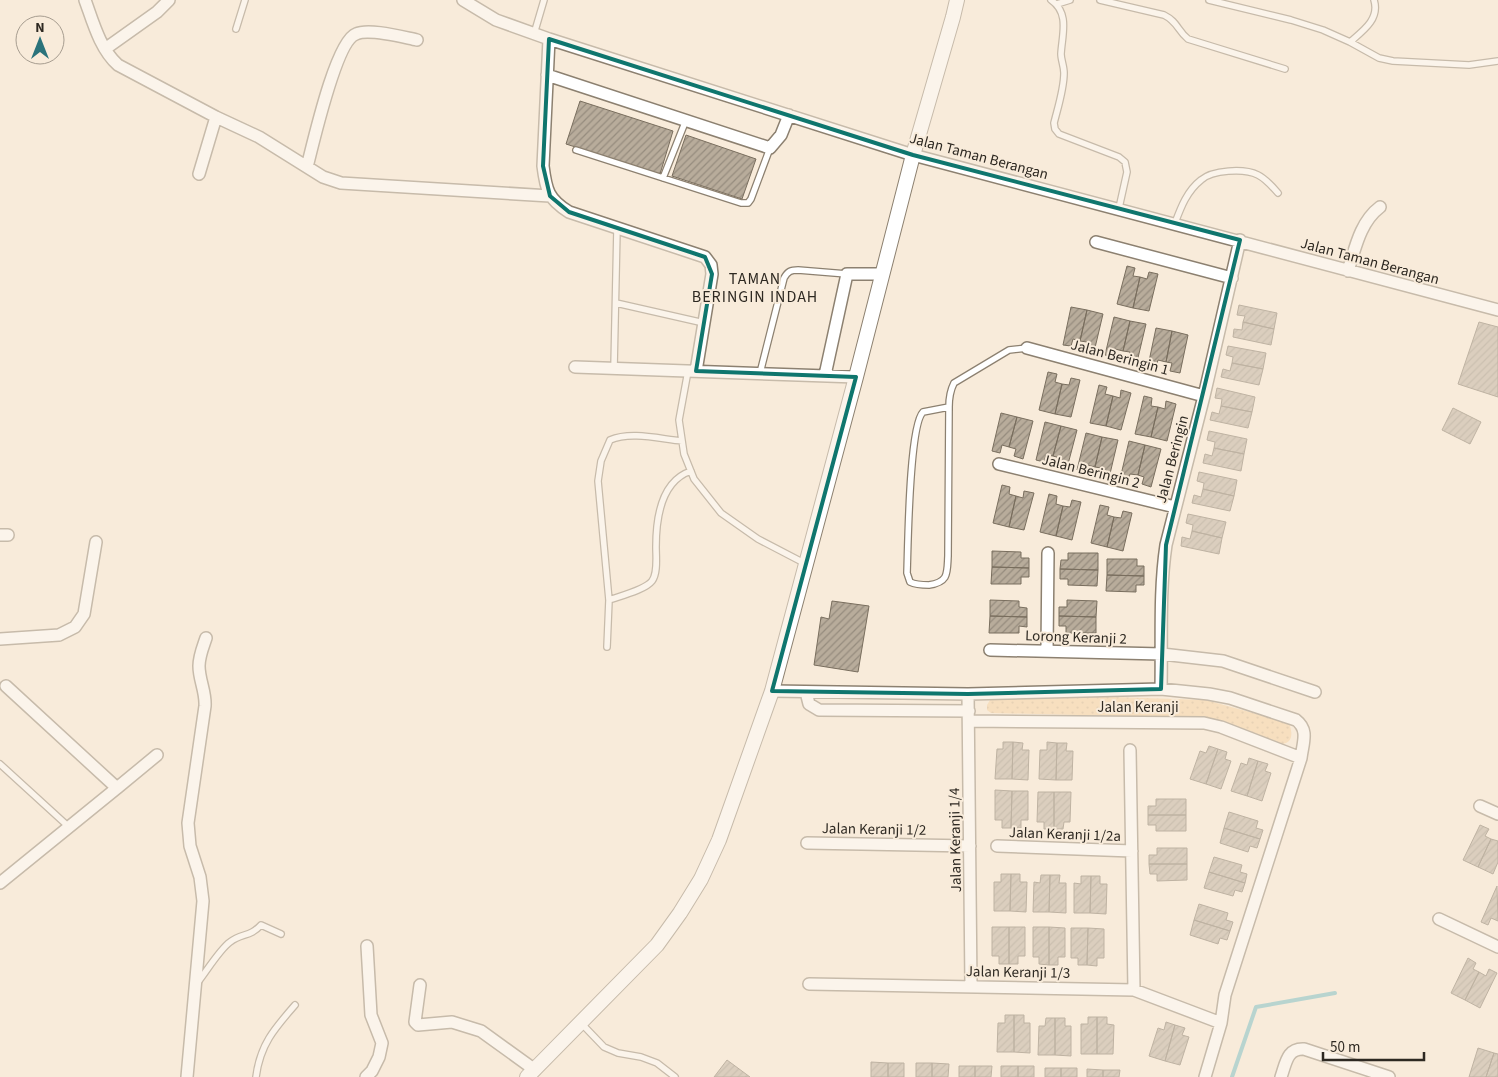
<svg xmlns="http://www.w3.org/2000/svg" width="1498" height="1077" font-family="'Source Sans 3',sans-serif">
	<style>
		.grass { fill: url(#grass-dots) }
		.lines { fill: none; stroke-linecap: round; stroke-linejoin: round }
		.stream { stroke: #6bb9c2; stroke-width: 4 }
		.building { fill: url(#building-hatch); stroke: #796e5e }
		.service-casing { stroke: #8c8070; stroke-width: 8 }
		.minor-casing { stroke: #8c8070; stroke-width: 14 }
		.tertiary-casing { stroke: #8c8070; stroke-width: 16 }
		.service { stroke: #fff; stroke-width: 5.5 }
		.minor { stroke: #fff; stroke-width: 11 }
		.tertiary { stroke: #fff; stroke-width: 14 }
		.marked { fill: none; stroke: #0f766e; stroke-width: 4; stroke-linejoin: round }
		.labels { text-anchor: middle; stroke-width: 4; stroke-linejoin: round; paint-order: stroke }
		.street-label { font-size: 15px; fill: #2e2922; stroke: #f8ebda }
		.neighbourhood-label { font-size: 16px; letter-spacing: 1px; fill: #2e2922; stroke: #f8ebda }
	</style>
	<defs>
		<pattern id="grass-dots" width="8" height="8" patternUnits="userSpaceOnUse" patternTransform="scale(1.25)"><rect width="8" height="8" fill="#f6d19e"/><path d="M2 2h.1M6 6h.1" fill="none" stroke="#d3b388" stroke-width="1.8" stroke-linecap="round"/></pattern>
		<pattern id="building-hatch" width="6" height="6" patternUnits="userSpaceOnUse" patternTransform="scale(1.25)"><rect width="6" height="6" fill="#b8ac9b"/><path d="M-1 1l2-2M0 6l6-6M5 7l2-2" fill="none" stroke="#968c7e"/></pattern>
	</defs>
	<rect width="100%" height="100%" fill="#f8ebda"/>
	<!-- grass -->
	<path class="grass" d="M1081,696L1206,700L1289,723C1292,731 1294,742 1283,744L1203,718L991,713L987,710V705L990,700Z"/>
	<g class="lines">
		<!-- stream -->
		<path class="stream" d="M1232,1077L1256,1007L1335,993"/>
	</g>
	<!-- building -->
	<path class="building" d="M580,101L673,131L660,174L566,144Z
		M686,135L756,159L742,199L672,176Z
		M1127,266L1135,268L1133,276L1140,277L1133,308L1117,304Z
		M1149,272L1158,274L1149,311L1133,308L1140,277L1147,279Z
		M1239,305L1277,313L1274,329L1243,322L1245,316L1237,315Z
		M1071,307L1087,310L1080,341L1073,339L1071,346L1063,345Z
		M1087,310L1103,314L1094,352L1085,350L1087,342L1080,341Z
		M1114,317L1130,321L1123,351L1115,349L1114,357L1105,355Z
		M1130,321L1146,324L1137,362L1128,360L1130,352L1123,351Z
		M1243,322L1274,329L1271,345L1233,337L1234,329L1242,330Z
		M1479,322L1498,327V397L1458,384Z
		M1156,328L1172,331L1166,362L1158,360L1156,367L1148,366Z
		M1172,331L1188,335L1180,373L1170,371L1172,363L1166,362Z
		M1228,346L1266,353L1263,369L1232,363L1233,357L1226,355Z
		M1232,363L1263,369L1259,385L1221,377L1223,369L1230,371Z
		M1048,372L1057,374L1055,382L1062,384L1055,414L1039,410Z
		M1071,378L1080,380L1071,417L1055,414L1062,384L1069,385Z
		M1099,385L1107,387L1105,394L1113,396L1106,426L1090,423Z
		M1217,388L1255,397L1252,412L1221,406L1222,399L1215,398Z
		M1121,390L1131,393L1121,430L1106,426L1113,396L1120,398Z
		M1144,396L1152,398L1151,406L1158,407L1151,437L1135,434Z
		M1166,401L1176,404L1167,441L1151,437L1158,407L1165,409Z
		M1221,406L1252,412L1248,428L1210,420L1212,412L1219,414Z
		M1453,408L1481,422L1470,444L1442,430Z
		M1001,413L1017,417L1009,447L1002,445L1000,453L992,451Z
		M1017,417L1033,421L1023,459L1014,456L1016,449L1009,447Z
		M1045,422L1061,426L1053,456L1046,455L1044,462L1036,460Z
		M1061,426L1077,430L1067,468L1058,465L1060,458L1053,456Z
		M1209,431L1247,439L1244,454L1214,448L1215,442L1207,440Z
		M1086,433L1102,437L1095,467L1087,465L1085,472L1077,470Z
		M1102,437L1118,440L1109,478L1099,476L1101,468L1095,467Z
		M1129,441L1145,445L1138,475L1130,474L1128,481L1120,479Z
		M1145,445L1161,449L1151,487L1142,484L1144,477L1138,475Z
		M1214,448L1244,454L1241,471L1203,463L1205,454L1212,456Z
		M1199,472L1237,480L1234,496L1203,489L1204,483L1197,481Z
		M1002,485L1010,487L1009,494L1016,496L1009,527L993,523Z
		M1203,489L1234,496L1230,511L1192,503L1194,495L1201,497Z
		M1024,491L1034,493L1024,530L1009,527L1016,496L1023,498Z
		M1049,494L1057,496L1056,504L1063,506L1056,536L1040,532Z
		M1072,500L1081,502L1072,540L1056,536L1063,506L1070,507Z
		M1100,505L1109,507L1107,515L1114,517L1107,547L1091,543Z
		M1123,511L1132,513L1123,551L1107,547L1114,517L1121,518Z
		M1188,514L1226,522L1222,538L1192,531L1193,525L1186,523Z
		M1192,531L1222,538L1219,554L1181,546L1182,537L1190,539Z
		M992,551L1021,552V558H1029V568L992,567Z
		M1068,553H1098V570L1060,569L1061,560H1068Z
		M1107,559H1137V566H1144V576L1107,575Z
		M992,567L1029,568V577H1021V584H991Z
		M1060,569L1098,570L1097,586L1068,585V579H1060Z
		M1107,575L1144,576V585H1136V592L1106,591Z
		M990,600L1019,601V607L1027,608V617L990,616Z
		M1067,600L1097,601L1096,617L1059,616V607H1067Z
		M832,601L869,606L858,672L814,665L821,617L829,619Z
		M990,616L1027,617V627L1019,626V633H989Z
		M1059,616L1096,617V633H1066V626H1059Z
		M1003,742H1013L1012,779H995L997,749H1003Z
		M1013,742L1023,743L1022,750H1029L1028,780L1012,779Z
		M1047,742L1057,743L1056,780L1039,779L1040,750H1047Z
		M1057,743H1067L1066,751H1073L1072,780H1056Z
		M1209,746L1218,749L1206,784L1190,779L1200,751L1206,753Z
		M1218,749L1227,752L1225,759L1231,761L1221,789L1206,784Z
		M1249,758L1258,761L1247,796L1231,791L1241,763L1247,765Z
		M1258,761L1268,764L1265,771L1271,773L1262,801L1247,796Z
		M995,790L1012,791L1011,828H1002V820H995Z
		M1012,791H1028V820H1021V828H1011Z
		M1038,792H1054V829H1044V822H1037Z
		M1054,792H1071L1070,822H1064L1063,829H1054Z
		M1156,799H1186V815H1148V806H1156Z
		M1229,812L1258,821L1256,828L1263,830L1260,839L1224,828Z
		M1148,815H1186V831H1156V825H1148Z
		M1480,825L1489,829L1485,836L1491,839L1478,867L1463,860Z
		M1224,828L1260,839L1257,848L1250,846L1248,852L1220,843Z
		M1491,839L1498,841V862L1493,874L1478,867Z
		M1157,848H1187V864H1149V855H1157Z
		M1214,857L1242,865L1240,872L1247,874L1245,883L1209,872Z
		M1149,864H1187V880L1157,881V874H1150Z
		M1209,872L1245,883L1242,892L1235,890L1233,896L1204,888Z
		M1001,874H1011L1010,911H994V882H1001Z
		M1011,874H1020V882H1027L1026,912L1010,911Z
		M1041,875H1050L1049,912H1033L1034,882L1040,883Z
		M1050,875H1060L1059,883H1066V913L1049,912Z
		M1081,876H1091L1090,913H1074V883L1081,884Z
		M1091,876H1100V884H1107L1106,914L1090,913Z
		M1497,886L1498,921L1491,918L1488,925L1481,922Z
		M1199,904L1228,913L1226,920L1233,922L1230,931L1194,920Z
		M1194,920L1230,931L1227,940L1220,938L1218,944L1190,935Z
		M992,927H1009V964H999V956H992Z
		M1009,927H1025V956H1018V964H1009Z
		M1033,927H1049V965L1039,964V957H1033Z
		M1049,927L1065,928V957H1058V965H1049Z
		M1071,928H1088L1087,965H1078V958H1071Z
		M1088,928L1104,929V958H1097V966L1087,965Z
		M1468,958L1476,963L1473,969L1479,972L1465,1000L1451,993Z
		M1489,969L1497,973L1480,1008L1465,1000L1479,972L1486,976Z
		M1005,1015H1014V1052H997L998,1023H1005Z
		M1014,1015H1024V1023H1030V1053L1014,1052Z
		M1088,1017H1097V1054H1081V1024H1088Z
		M1097,1017H1107V1024L1114,1025L1113,1054H1097Z
		M1046,1018H1055V1055H1038L1039,1026H1045Z
		M1055,1018H1065V1026H1071V1056L1055,1055Z
		M1166,1022L1175,1025L1165,1061L1149,1056L1158,1028L1164,1030Z
		M1175,1025L1185,1028L1182,1035L1189,1037L1180,1065L1165,1061Z
		M1478,1048L1494,1053L1486,1077H1469Z
		M1494,1053L1498,1054V1077H1486Z
		M727,1060L750,1077H714Z
		M871,1062L888,1063V1077H871Z
		M888,1063H904V1077H888Z
		M916,1063H932V1077H916Z
		M932,1063L949,1064L948,1077H932Z
		M959,1066H975V1077H959Z
		M975,1066H992L991,1077H975Z
		M1001,1066H1018V1077H1001Z
		M1018,1066H1034V1077H1018Z
		M1045,1068H1061V1077H1045Z
		M1061,1068H1077V1077H1061Z
		M1087,1069L1103,1070V1077H1087Z
		M1103,1070H1120L1119,1077H1103Z"/>
	<g class="lines">
		<!-- service casing -->
		<g class="service-casing">
			<path id="service" d="M1051,0C1070,13 1062,35 1061,54C1061,60 1064,66 1064,73C1064,89 1058,107 1054,123L1055,129L1059,134L1119,157L1125,162L1127,172L1119,208
				M1100,0L1164,15C1178,22 1177,30 1188,39L1285,69
				M1209,0L1291,20L1323,30L1350,42L1379,58L1393,61L1469,65L1498,61
				M1057,4L1070,0
				M236,29L245,0
				M534,34L544,0
				M1350,42C1363,31 1380,19 1374,0
				M576,150L741,203H748L751,199L770,148
				M663,178L686,120
				M1175,223C1181,207 1187,191 1201,180C1212,170 1244,168 1258,175C1266,179 1272,186 1278,193
				M616,303L704,323
				M614,368L617,229
				M688,371L679,420L684,454L694,479L721,513L758,539L806,564
				M760,373L784,278C788,271 791,270 798,270L847,274
				M949,407L923,412C909,426 908,548 907,573L910,582C916,585 922,585 929,585C949,582 947,573 948,556L949,407C949,397 950,391 954,383L1009,350L1027,348
				M609,600C620,596 645,590 652,581C658,573 656,557 656,547C656,520 661,481 691,471
				M607,647L609,600L598,481L601,461L610,440C631,431 660,439 682,441
				M0,764L69,827
				M198,982C206,972 220,949 230,942C242,933 250,937 261,925L281,934
				M581,1023L604,1047L618,1053L641,1057L657,1063L675,1077
				M256,1077C260,1045 274,1029 295,1005"/>
		</g>
		<!-- minor casing -->
		<g class="minor-casing">
			<path id="minor" d="M85,0C93,22 100,49 118,65L216,117L259,137L323,177L341,183L550,196
				M463,0L496,20L549,39L913,155L1498,310
				M549,39L543,166C546,190 548,199 569,212L705,257L711,265L712,274L696,371
				M105,49L157,12L169,0
				M547,75L770,148L781,135L789,115
				M307,167C313,144 336,41 356,34C369,28 402,37 417,40
				M199,174L216,117
				M1096,242L1232,278
				M1348,271C1355,249 1360,222 1380,207
				M1027,348L1204,396
				M575,367L856,377
				M825,375L847,274H883
				M999,464L1175,507
				M0,535H8
				M0,639L59,635L75,627L84,614L96,542
				M990,650L1162,654L1223,661L1315,692
				M1047,650L1048,553
				M1161,689C1162,641 1159,592 1166,545L1204,396L1240,240
				M772,691L968,694L1161,689L1209,694L1230,698L1296,720C1309,730 1303,742 1301,758L1225,995L1221,1023L1205,1077
				M806,692L809,704L819,710L969,711
				M968,694L971,986
				M969,721L1204,723L1221,727L1301,758
				M1130,750L1134,990
				M117,788L157,755
				M1480,806L1498,814
				M807,843L970,846
				M997,846L1132,851
				M0,883L117,788L6,686
				M1439,919L1498,947
				M809,984L1134,990L1221,1023
				M420,985L415,1022L418,1025L452,1022L481,1031L535,1070
				M187,1077L203,901L200,877L190,846L188,823L205,706C206,692 199,680 199,666C199,656 203,647 206,638
				M366,1077L372,1071L379,1057L382,1043L371,1015L367,946
				M1281,1077C1286,1063 1287,1048 1304,1049L1389,1077"/>
		</g>
		<!-- tertiary casing -->
		<g class="tertiary-casing">
			<path id="tertiary" d="M527,1077L657,945L680,913L701,879L719,840L772,691L856,377L913,155L953,17L957,0"/>
		</g>
		<!-- service -->
		<use href="#service" class="service"/>
		<!-- minor -->
		<use href="#minor" class="minor"/>
		<!-- tertiary -->
		<use href="#tertiary" class="tertiary"/>
	</g>
	<!-- marked area -->
	<path d="M0 0H1498V1077H0ZM549,39L913,155L1240,240L1166,545L1161,689L968,694L772,691L856,377L696,371L712,274L705,257L569,212L550,196L543,166Z" fill="#f8ebda" fill-opacity=".55" fill-rule="evenodd"/>
	<path class="marked" d="M549,39L913,155L1240,240L1166,545L1161,689L968,694L772,691L856,377L696,371L712,274L705,257L569,212L550,196L543,166Z"/>
	<g class="labels">
		<!-- street labels -->
		<g class="street-label">
			<text transform="translate(979 156) rotate(15)" y="5">Jalan Taman Berangan</text>
			<text transform="translate(1370 261) rotate(15)" y="5">Jalan Taman Berangan</text>
			<text transform="translate(1120 357) rotate(15)" y="5">Jalan Beringin 1</text>
			<text transform="translate(1172 459) rotate(-75)" y="5">Jalan Beringin</text>
			<text transform="translate(1091 471) rotate(14)" y="5">Jalan Beringin 2</text>
			<text transform="translate(1076 637) rotate(2)" y="5">Lorong Keranji 2</text>
			<text x="1138" y="712">Jalan Keranji</text>
			<text transform="translate(874 829) rotate(1)" y="5">Jalan Keranji 1/2</text>
			<text transform="translate(1065 834) rotate(2)" y="5">Jalan Keranji 1/2a</text>
			<text transform="translate(955 840) rotate(-91)" y="5">Jalan Keranji 1/4</text>
			<text transform="translate(1018 972) rotate(1)" y="5">Jalan Keranji 1/3</text>
		</g>
		<!-- neighbourhood labels -->
		<g class="neighbourhood-label">
			<text x="755" y="284">TAMAN<tspan x="755" dy="18">BERINGIN INDAH</tspan></text>
		</g>
	</g>
	<!-- north arrow -->
	<g transform="translate(40 40)"><circle r="24" fill="#f8ebda" stroke="#a79d90"/>
	<path d="M0-4L9 19L0 12L-9 19Z" fill="#2a737b"/>
	<text y="-8" font-size="14" font-weight="bold" text-anchor="middle" fill="#2e2922">N</text>
	</g>
	<!-- scale -->
	<path d="M1323 1052v8h101v-8" fill="none" stroke="#2e2922" stroke-width="2.5"/>
	<text x="1330" y="1052" font-size="15" fill="#2e2922" stroke="#f8ebda" stroke-width="4" paint-order="stroke">50 m</text>
</svg>
